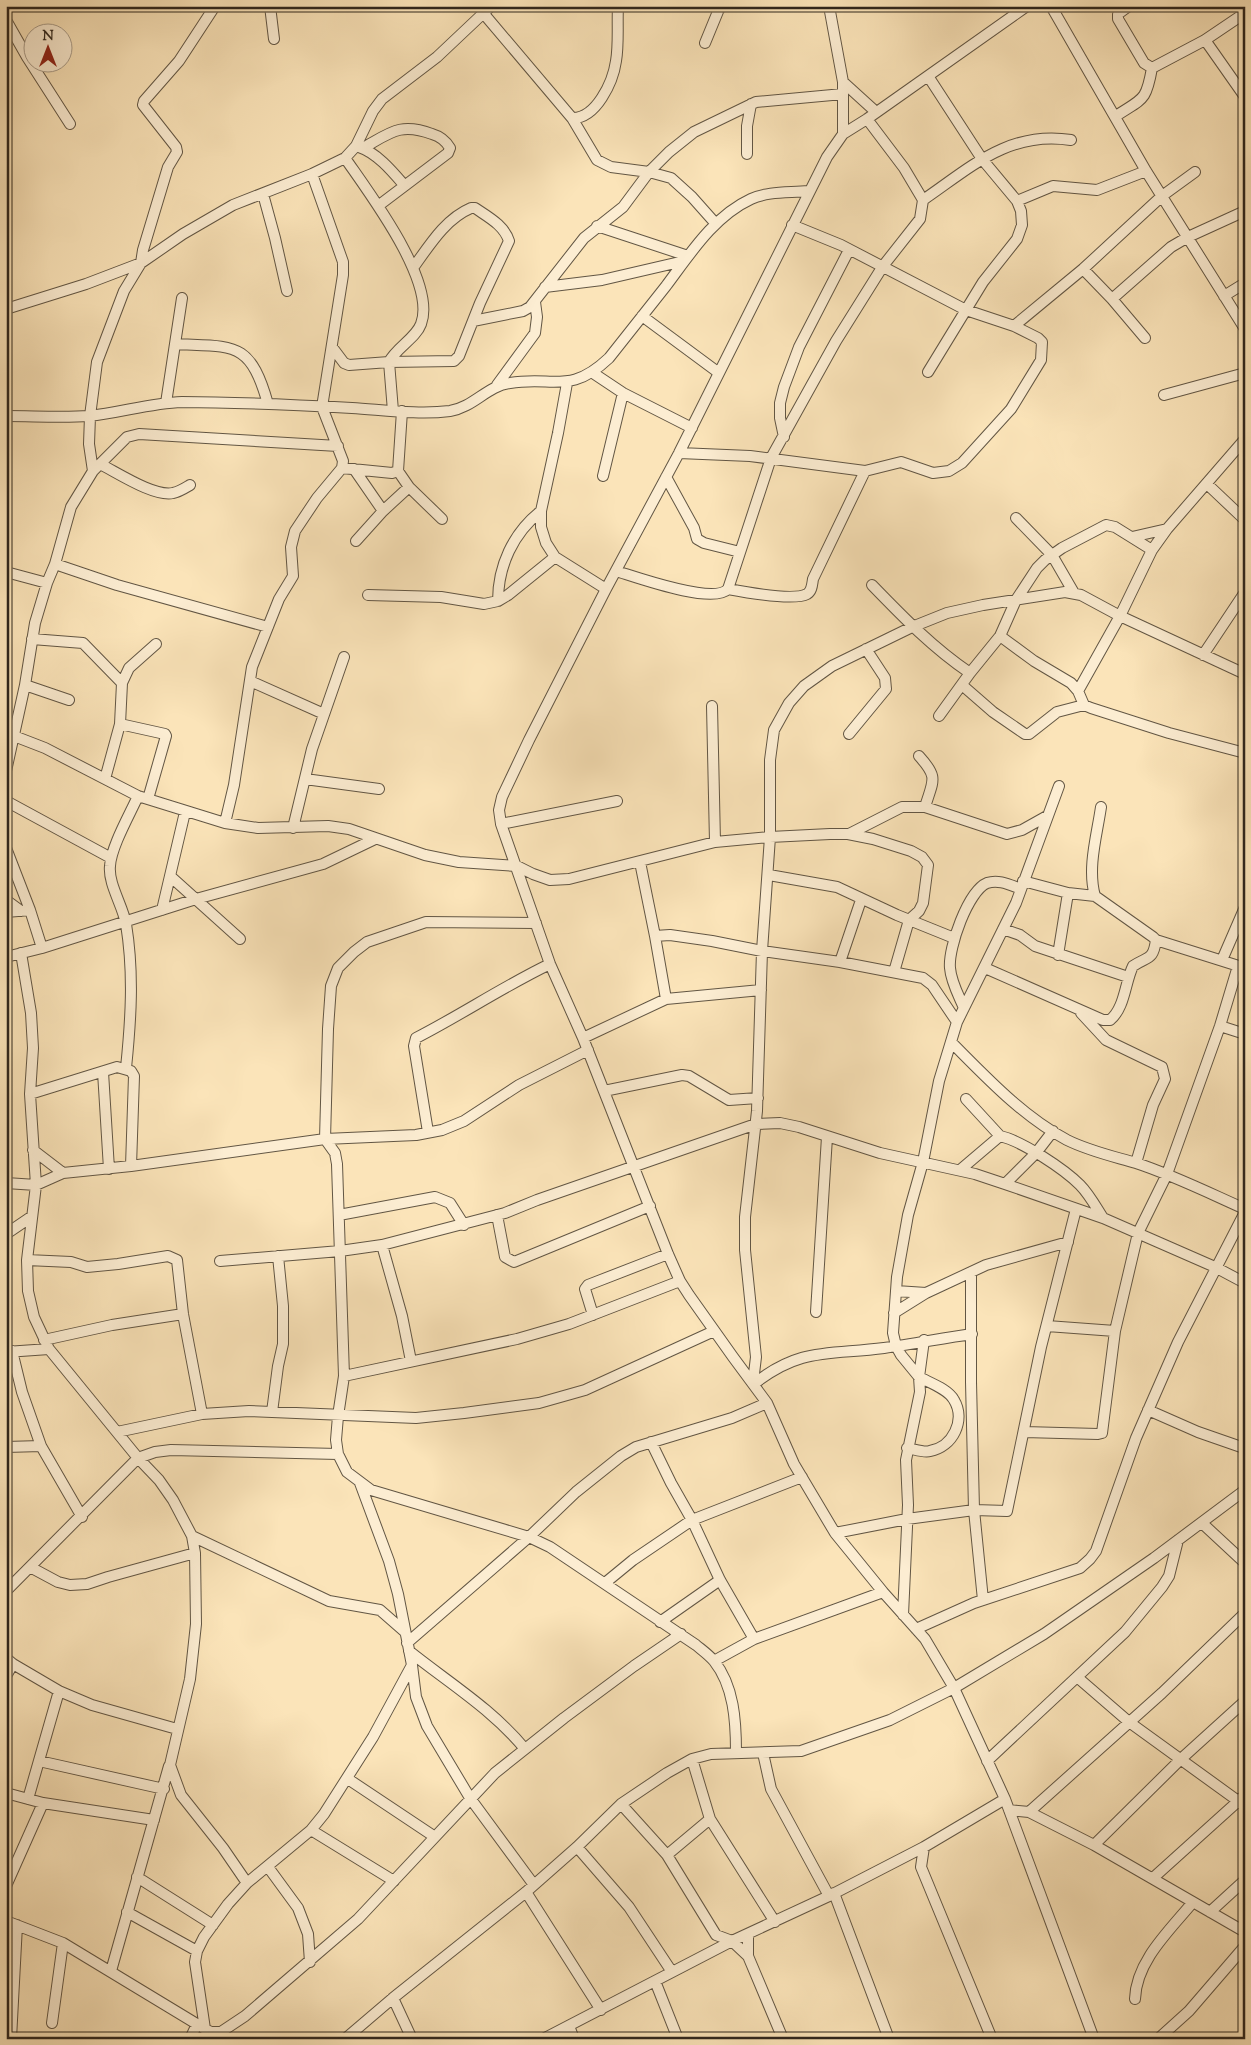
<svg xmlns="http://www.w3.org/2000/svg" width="1251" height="2045" font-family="'Sorts Mill Goudy',serif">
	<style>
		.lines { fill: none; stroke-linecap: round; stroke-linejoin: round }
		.minor-casing { stroke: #625644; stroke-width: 12 }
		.minor { stroke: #fcedd2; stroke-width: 10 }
	</style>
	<rect width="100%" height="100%" fill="#fbe4b9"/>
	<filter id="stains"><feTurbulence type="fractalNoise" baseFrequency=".004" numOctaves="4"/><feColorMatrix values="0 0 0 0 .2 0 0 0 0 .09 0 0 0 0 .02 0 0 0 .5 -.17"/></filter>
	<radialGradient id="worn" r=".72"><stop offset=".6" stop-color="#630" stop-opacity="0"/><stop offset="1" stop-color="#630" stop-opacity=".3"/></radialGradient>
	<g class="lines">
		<!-- minor casing -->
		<g class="minor-casing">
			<path id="minor" d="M270,6L274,39
				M829,6L843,82V134
				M1027,6L867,119L843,134L827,157L679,453L606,589L529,740L502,797L499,810L501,824L550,964L583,1038L668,1254L680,1281L689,1295L733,1357L767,1403L794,1464L835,1533L883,1592L925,1639L954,1688L1005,1799L1094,2039
				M1051,6L1146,171L1245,329
				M1129,6L1118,14V19L1144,63L1152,68
				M484,14L572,118L597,160L611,167L649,172L671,178L692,197L716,224
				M6,20L27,57L70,124
				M1205,40L1245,97
				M705,43L719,9L723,6
				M1152,68L1205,40L1245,13
				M843,82L876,112
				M1116,116C1143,98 1146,102 1152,68
				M572,118C596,119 613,82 616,61C619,44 617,24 618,6
				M359,147C377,153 392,171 404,185
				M363,148C390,133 400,122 432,134C439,136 446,141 450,148L448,153L378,206
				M747,154V126L751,104
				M345,158C369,193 437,282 421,324C416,338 396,348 389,362L393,411
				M263,194L275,238L287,291
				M923,200C970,168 1009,130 1071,140
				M1017,201L1053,186L1097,190L1146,171
				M597,226L688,256
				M1083,269L1112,299L1171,247L1188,237L1245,211
				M545,287L602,280L684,261
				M1224,296L1245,283
				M1112,299L1145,338
				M6,309L86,284L141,263L183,234L233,205L312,174L345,158L356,146L373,111L382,99L437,57L491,6
				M642,316L719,373
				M473,321L523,311L530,307L584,238L623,207L649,172L669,152L694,132L756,102L843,94
				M1014,326L1083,269L1162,196L1195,172
				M175,344C234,347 250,340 268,404
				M332,347L344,363L349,365L389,362L454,361L459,356L480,303L509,241C504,225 488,217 475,208H471C445,219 429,246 413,268
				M928,372L983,282L1017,239L1022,225L1021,211L1017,201L982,159L928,76
				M593,373L623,393L692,428
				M567,383L558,433L541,511V527L546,543L555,557L606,589
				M497,385L535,333L537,317L535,302
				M1164,395L1245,373
				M166,403L182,298
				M6,416C34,416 62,418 89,416C120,413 150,403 182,402C239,402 296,405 352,408C384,410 419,415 450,411C474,407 487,386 510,383C554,376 570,395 609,358C628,334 647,310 666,286C690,254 714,216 751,199C768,191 790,193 808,191
				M784,437L780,418V403L784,387L799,347L849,250
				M679,453L750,456L865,471L901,462L933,473L949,471L962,463L1011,409L1041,360L1042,342L1038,338L1014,326L966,310L841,245L792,225
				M100,464C118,473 154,497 173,493C179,492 185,488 190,485
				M342,468L392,473L398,471L402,411
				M354,469L383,511
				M93,471L127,437L139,434L338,446
				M398,471L409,487L442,519
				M603,476L623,393
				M666,477L694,528L697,539L704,543L740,552
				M1207,484L1245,520
				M1016,518L1052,555L1074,593
				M1132,537L1167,529
				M356,541L383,511L409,487
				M55,564L117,585L268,627
				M616,571C636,577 713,605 728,589L771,458L836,341L883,266L920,219L923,200L904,168L867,119
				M6,572L47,583
				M872,585C903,617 933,648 970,673
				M728,589C744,592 794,601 807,594C812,591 812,585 813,579L865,471
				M368,595L441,597L484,604L498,601L508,595L555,557
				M498,601C498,566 513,533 541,511
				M1000,636L1034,661L1071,683L1078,691L1084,705L1091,708L1169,733L1245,753
				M32,639L83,643L122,683
				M1203,655L1245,592
				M250,681L324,714
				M25,685L69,700
				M962,685L993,712L1025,734H1029L1057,712L1084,705
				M1078,691L1120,616L1152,550L1167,529L1245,439
				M712,706L715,842
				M939,716L970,673L1000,636L1016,600L1037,568L1045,560L1062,548L1106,525L1115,527L1152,550
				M120,724L165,734L166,736L148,799
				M6,729L14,736L45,748L138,796L225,823L258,828L328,826L349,829L425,855L459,862L517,866L533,874L550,880L569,879L715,842L770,837L830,834H848L873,839L911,851L922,857L928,865L923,903L919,911L909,920L894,972
				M849,734L886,689L885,678L866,649
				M919,756C939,778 933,780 925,807
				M6,771L25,685L35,623L47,583L55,564L71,507L93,471L89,444L90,416L97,362L124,291L141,263L143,250L168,167L177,152L176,147L143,105L144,101L179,61L215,6
				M105,779L120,724L122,683L129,668L156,644
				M305,779L379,789
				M6,801L111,858
				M225,823L234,785L252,667L279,599L293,576L291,547L295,531L317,498L342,468L343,461L322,407L343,275V262L312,174
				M501,824L617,801
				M293,828L312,749L344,657
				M849,834L902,807H925L1007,834L1022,830L1047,816
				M6,848L30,910L42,948
				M640,862L655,936L670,935L712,941L762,951L840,962L923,978L932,985L957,1022
				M769,875L837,887L897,915L954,938
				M170,876L240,939
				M1095,896C1087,868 1097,835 1101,807
				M6,900L21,911
				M162,910L185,812
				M6,912L30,910
				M536,923L426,922L367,942L354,952L338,968L331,986L328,1029L325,1139L335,1153L337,1164L344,1376L338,1416L336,1440L338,1454L347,1472L371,1490L529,1537L550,1547L696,1645C702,1650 709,1655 714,1661C734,1686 736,1721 736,1752
				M1003,929L1020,935L1035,946L1128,977
				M1156,940L1245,968
				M21,953L31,1013L33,1048L30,1094L36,1185L27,1260L28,1291L34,1317L49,1349L138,1458L159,1480L173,1500L192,1536L195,1553L196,1624L190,1679L170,1765L181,1795L223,1848L247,1883
				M1058,955L1068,893
				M6,957L42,948L196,899L323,864L375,839
				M1222,960L1245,907
				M840,962L861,900
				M985,968L1103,1020H1110C1125,1008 1125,982 1133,966C1148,956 1153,961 1156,940L1153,937L1095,896L1068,893L1023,881
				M666,999L761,990
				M964,1008C959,996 951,982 950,968C948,948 968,891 987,883C999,879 1010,885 1021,889
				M1081,1013L1106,1040L1162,1067L1165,1079L1153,1105L1136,1163
				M1220,1026L1245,1034
				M583,1038L666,999L655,936
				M951,1042C986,1077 1022,1116 1067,1140C1089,1151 1112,1156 1136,1163C1173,1175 1209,1193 1245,1209
				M126,1068C131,1019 134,973 126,924C123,906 108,884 110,866C111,847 130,814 138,796
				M103,1072L109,1169
				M604,1091L682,1075L689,1076L729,1100L758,1098
				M30,1094L117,1067L131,1071L134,1076L131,1166
				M966,1099L1000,1136C1022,1141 1064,1169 1080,1185C1089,1194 1096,1207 1103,1218
				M428,1132L414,1046L416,1038C461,1015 504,986 550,964
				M33,1150L63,1173
				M960,1170L1000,1136
				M6,1183L36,1185L63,1173L131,1166L325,1139L416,1135L442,1130L464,1121L519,1085L588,1050
				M1005,1184L1036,1153L1053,1131
				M339,1215L435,1197L450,1203L464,1225
				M497,1215L505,1257L514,1262L650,1206
				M6,1234L31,1217
				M382,1245L402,1316L411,1361
				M27,1260L71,1262L87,1267L118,1264L168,1256L177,1260L183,1314L202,1414
				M220,1261L340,1251L382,1245L505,1213L537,1200L756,1124L780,1123L799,1127L880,1153L975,1174L1005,1184L1103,1218L1215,1267L1245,1283
				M971,1272V1382L974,1510L983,1600
				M896,1291L926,1293
				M816,1312L827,1137
				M894,1313L926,1293L986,1265L1068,1242
				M593,1315L585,1289L588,1285L668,1254
				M1047,1326L1115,1331
				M44,1340L112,1325L183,1314
				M12,1351L22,1392L41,1446L82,1517
				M6,1352L49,1349
				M344,1376L517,1339L569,1324L680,1281
				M753,1382L756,1357L745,1250V1217L757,1111L762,951L770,837V760L774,730L789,703L804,686L832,666L912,627L947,613L983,605L1065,592L1081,595L1120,616L1245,674
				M754,1384C800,1347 830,1355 884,1348C914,1344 943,1338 972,1334
				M1148,1410L1198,1432L1244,1448
				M272,1412L278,1366L283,1344V1306L278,1256
				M117,1432L202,1414L249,1411L416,1418L464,1413L539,1403L585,1390L714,1331
				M1024,1432L1098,1434L1102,1433L1115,1331L1138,1233L1167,1174L1220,1026L1238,966
				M651,1442L671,1483L692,1520L720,1580L754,1639
				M1245,1446V1486
				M6,1447L41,1446
				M907,1448C914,1449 924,1453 930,1451C953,1447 966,1420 954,1400C948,1389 930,1383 919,1377L924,1340
				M360,1483L389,1561L398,1594L412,1665L416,1697L427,1726L470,1798L534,1885
				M1202,1523L1245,1563
				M835,1533L907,1519L974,1510L1007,1511L1041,1347L1076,1209
				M192,1536L329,1601L380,1610L404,1631
				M30,1567L58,1582L70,1585L87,1584L108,1577L195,1553
				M605,1583L633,1560L692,1520L802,1477
				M6,1591L138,1458L155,1452L171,1450L338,1454
				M903,1615L908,1505L906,1460L920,1392L919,1377L901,1355L896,1346L893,1333L897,1277L908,1215L923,1162L939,1081L957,1022L1016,903L1059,786
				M660,1622L720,1580
				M916,1629L974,1603L1080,1568L1090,1559L1096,1551L1136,1438L1178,1342L1245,1212
				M407,1643L529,1537L576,1492L621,1456L636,1447L732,1418L767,1403
				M409,1651C449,1683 492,1709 525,1749
				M6,1658L13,1664L59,1691L92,1705L177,1729
				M714,1661L754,1639L883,1592
				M6,1676L13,1664
				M1077,1677L1129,1722L1245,1806
				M763,1753L771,1789L829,1896
				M692,1759L710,1819L775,1922
				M39,1761L164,1789
				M987,1761L1125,1632L1162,1587L1169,1576L1178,1540
				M348,1779L435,1837
				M6,1793L43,1803L154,1820
				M28,1799L59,1691
				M621,1804L667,1855L716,1935L732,1941L748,1956
				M1009,1810L1029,1812L1094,1845L1245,1932
				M1029,1812L1162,1693L1245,1613
				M311,1830L394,1881
				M1094,1845L1181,1759L1245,1701
				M577,1847L629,1907L672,1972
				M924,1847L921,1867L992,2039
				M667,1855L710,1819
				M268,1867L298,1908L308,1934L310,1962
				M137,1877L213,1925
				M1153,1878L1245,1795
				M6,1886L43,1803
				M526,1892L601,2010
				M834,1893L889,2039
				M127,1912L197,1951
				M1210,1912L1245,1880
				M6,1921L63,1943L205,2029L211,2032H221L245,2016L358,1919L495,1773L564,1718L634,1666L681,1634
				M748,1934V1956L783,2039
				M111,1971L169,1766
				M655,1981L678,2039
				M393,1998L412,2039
				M1135,1999C1136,1961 1170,1930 1193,1902
				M52,2023L63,1943
				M569,2026L574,2039
				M205,2029L195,1962L197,1951L204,1937L228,1904L247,1883L311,1830L324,1814L373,1737L412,1665
				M11,2039L17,1925
				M190,2039L197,2024
				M345,2039L393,1998L526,1892L577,1847L621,1804L667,1773L692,1759L711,1754L801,1751L890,1720L954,1688L1044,1634L1154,1558L1245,1490
				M543,2039L732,1941L829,1896L924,1847L1005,1799
				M1158,2039L1189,2011L1245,1946"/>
		</g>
		<!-- minor -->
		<use href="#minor" class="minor"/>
	</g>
	<!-- margin -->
	<rect width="1251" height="2045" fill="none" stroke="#fbe4b9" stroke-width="25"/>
	<rect x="8" y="8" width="1236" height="2030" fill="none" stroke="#2f261d" stroke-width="2.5"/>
	<rect x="12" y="12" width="1226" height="2020" fill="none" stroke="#2f261d"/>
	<!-- north arrow -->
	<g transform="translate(48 48)"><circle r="24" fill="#fcedd2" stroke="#aa9d8a"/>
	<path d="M0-4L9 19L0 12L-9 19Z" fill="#8f2418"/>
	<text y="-8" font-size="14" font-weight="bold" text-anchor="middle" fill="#2f261d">N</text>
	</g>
	<rect width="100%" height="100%" filter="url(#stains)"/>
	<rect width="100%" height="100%" fill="url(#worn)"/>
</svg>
